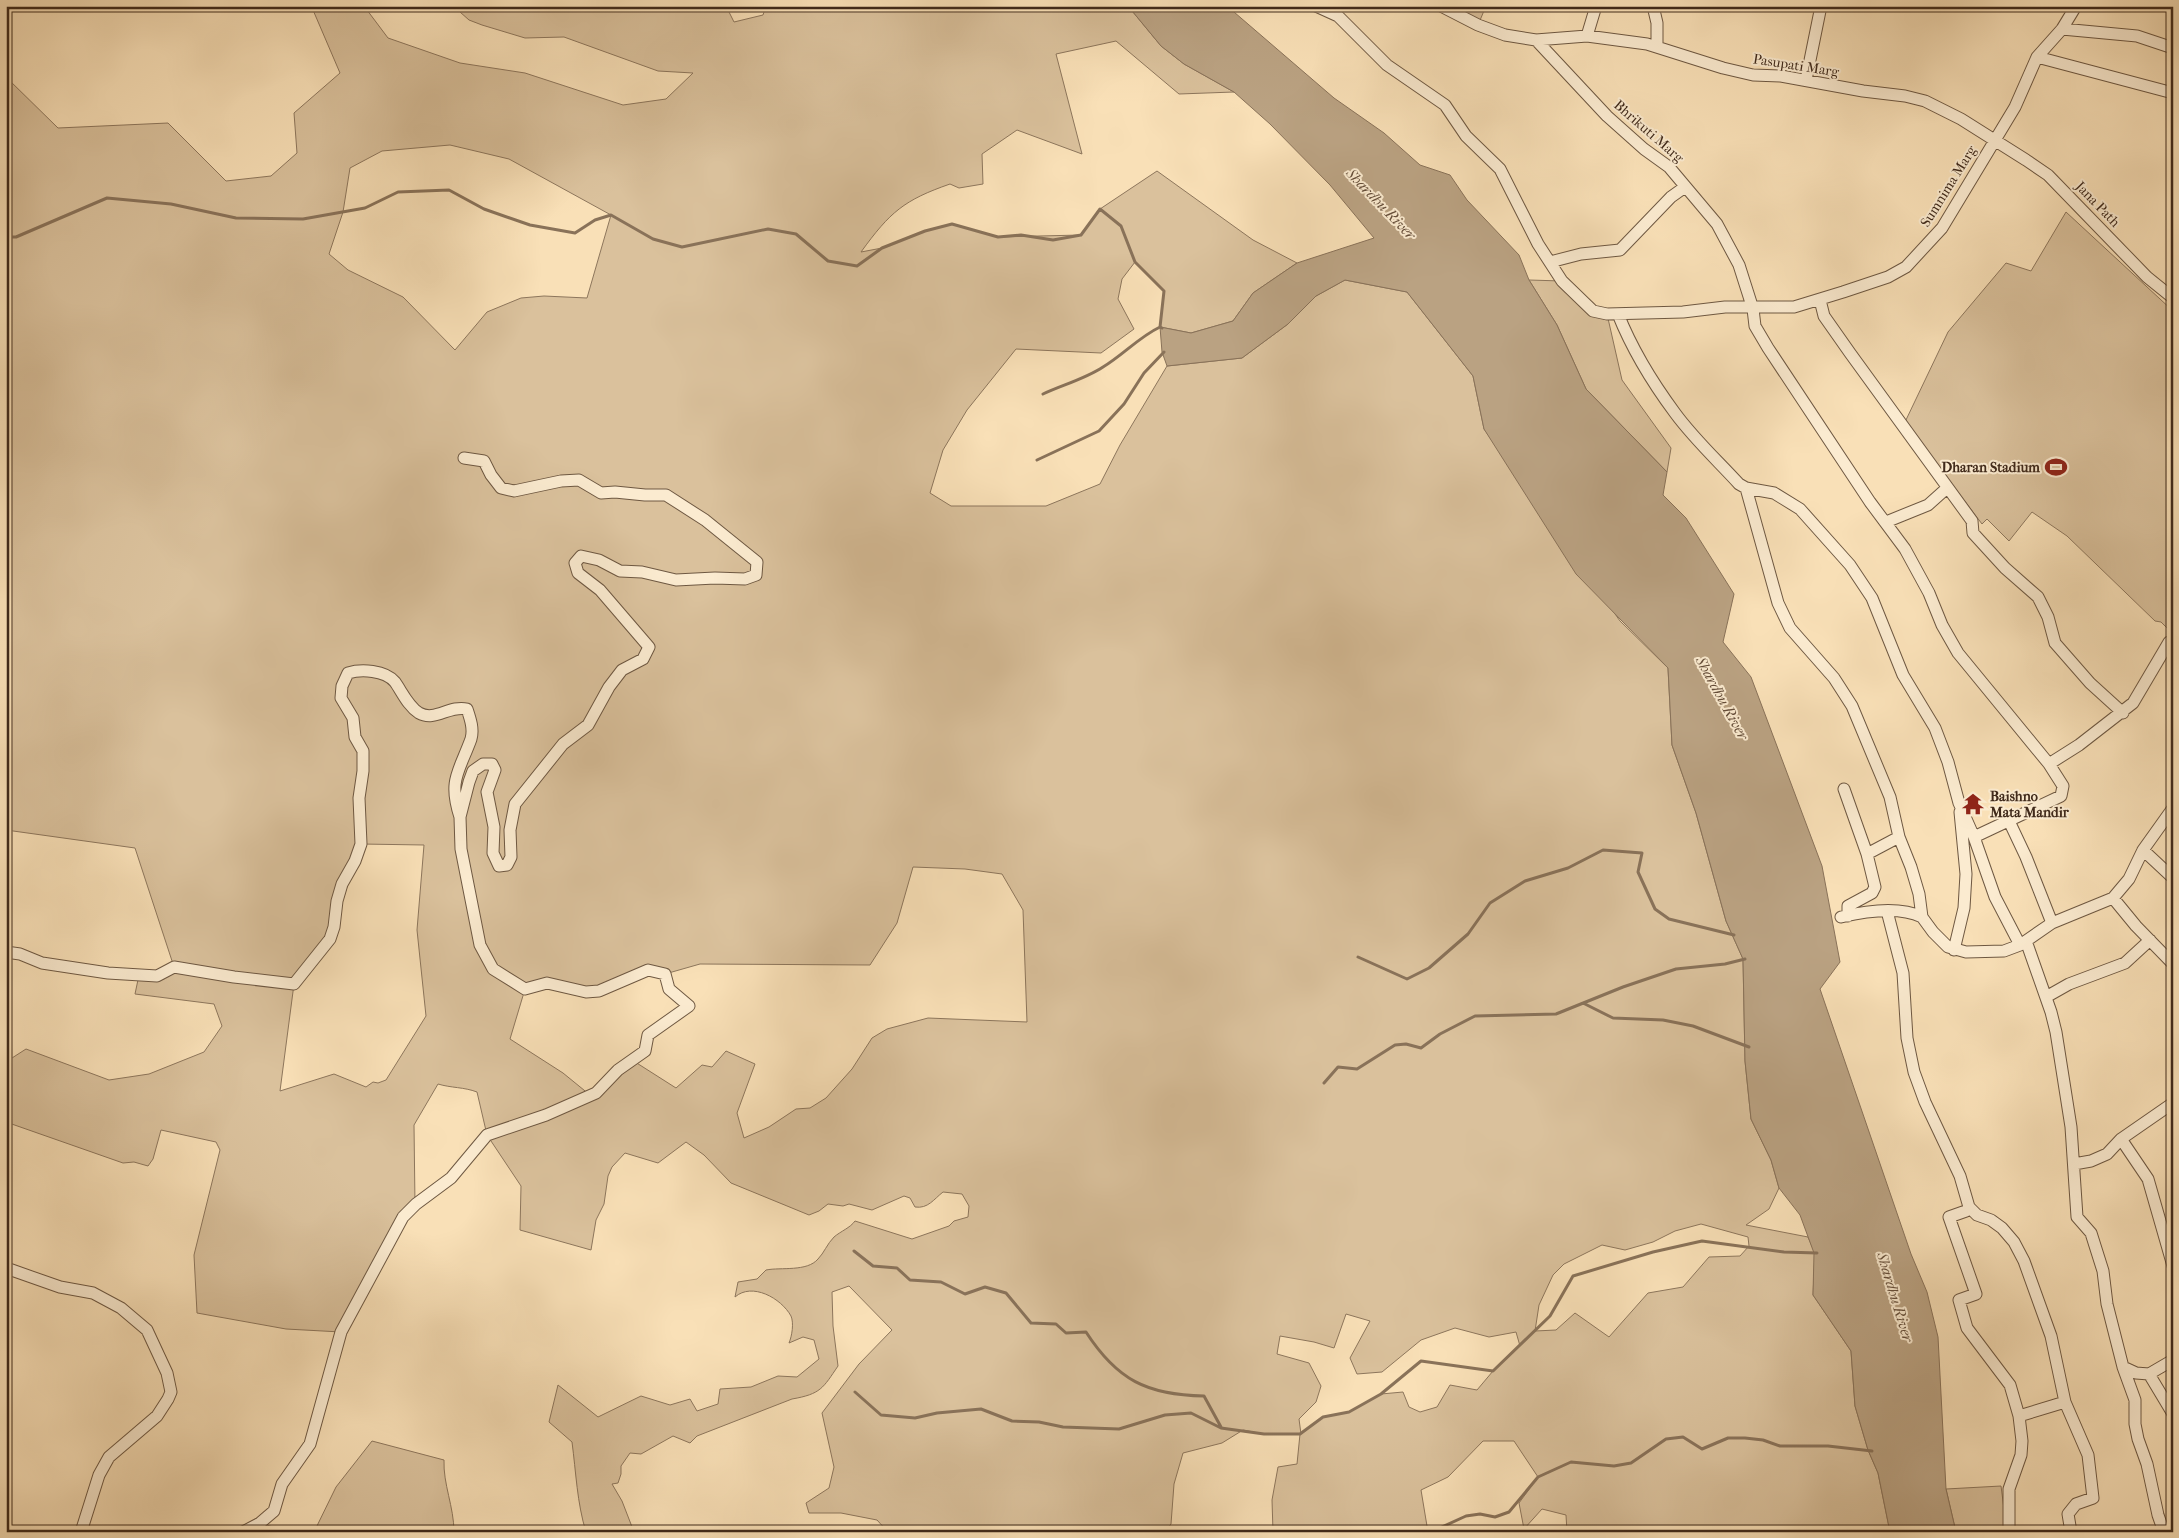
<svg xmlns="http://www.w3.org/2000/svg" width="2179" height="1538" font-family="'IM FELL French Canon',serif">
	<style>
		.green { fill: #dac19c; stroke: #8d765c; fill-rule: evenodd }
		.water { fill: #baa282; stroke: #897259 }
		.lines { fill: none; stroke-linecap: round; stroke-linejoin: round }
		.stream { stroke: #897259; stroke-width: 3 }
		.street-casing { stroke: #6e5842; stroke-width: 13 }
		.street { stroke: #fbebd0; stroke-width: 11 }
		.labels { text-anchor: middle; stroke-width: 4; stroke-linejoin: round; paint-order: stroke }
		.street-label { font-size: 14px; fill: #402a1b; stroke: #fbebd0 }
		.poi-label { font-size: 14px; font-weight: bold; fill: #402a1b; stroke: #fbebd0; text-anchor: end }
		.water-label { font-size: 15px; font-style: italic; fill: #654e3a; stroke: #fbebd0 }
	</style>
	<rect width="100%" height="100%" fill="#f9e0b7"/>
	<filter id="stains"><feTurbulence type="fractalNoise" baseFrequency=".004" numOctaves="4"/><feColorMatrix values="0 0 0 0 .2 0 0 0 0 .09 0 0 0 0 .02 0 0 0 .5 -.17"/></filter>
	<radialGradient id="worn" r=".72"><stop offset=".6" stop-color="#630" stop-opacity="0"/><stop offset="1" stop-color="#630" stop-opacity=".3"/></radialGradient>
	<!-- green -->
	<path class="green" d="M309,6H364L388,38L460,63L525,73L623,105L666,99L693,73L658,71L564,37L525,38L482,25L469,20L460,12L457,6H726L734,22L763,15L766,6H1128L1161,46L1184,64L1234,92L1179,94L1116,41L1056,54L1082,154L1017,130L982,154L983,184L959,188L950,184C904,200 890,212 861,252L882,248L925,231L952,224L998,237L1081,235L1100,209L1157,171L1253,240L1297,263L1253,293L1233,321L1191,333L1160,327L1164,291L1135,262L1122,279L1118,299L1134,329L1101,353L1016,349L967,410L943,450L930,493L951,506H1046L1100,484L1120,445L1167,366L1242,358L1288,324L1316,296L1345,280L1407,292L1473,376L1484,429L1620,621L1668,668L1672,745L1696,813L1726,921L1743,959L1745,1061L1751,1119L1771,1160L1779,1188L1769,1209L1746,1225L1808,1237L1815,1253L1813,1295L1851,1351L1855,1406L1868,1450L1878,1473L1890,1532H1567L1566,1515L1542,1509L1524,1529L1519,1503L1538,1477L1514,1441H1483L1448,1477L1421,1490L1428,1532H1273L1272,1500L1278,1467L1297,1464L1300,1434H1264L1243,1430L1222,1443L1183,1453L1174,1484L1171,1524L1165,1532H888L877,1520L841,1513H809L806,1503L829,1488L834,1467L822,1413L859,1364L892,1330L849,1286L832,1292L833,1326L838,1366C823,1388 821,1394 792,1399L697,1436L690,1443L673,1436L641,1454L630,1453L621,1466V1474L618,1483L612,1484L622,1501L634,1532H586C577,1503 576,1472 572,1442L549,1422L558,1385L598,1417L641,1396L670,1405L690,1399L697,1411L718,1404L720,1389L751,1387L778,1376L797,1377L819,1359L814,1340L803,1337L789,1343C792,1336 794,1323 791,1316C781,1298 752,1282 735,1297L738,1282L757,1279L766,1270C781,1267 807,1272 818,1259C824,1253 827,1244 834,1237C841,1231 850,1228 855,1221L912,1239L949,1226L954,1221L968,1217L969,1206L962,1194L943,1192C934,1199 928,1209 915,1207L910,1198L904,1196L872,1210L849,1204L843,1206L828,1204L819,1211L809,1215L731,1183L704,1155L686,1142L658,1163L625,1153L612,1167L608,1176L604,1204L596,1220L591,1250L520,1230L521,1186L487,1135L477,1092C464,1087 451,1088 438,1084L414,1125L415,1205L341,1332L286,1329L197,1313L194,1255L220,1150L216,1142L161,1130L153,1159L148,1166L134,1162L123,1163L6,1122L10,1089H6V1056L12,1058L26,1049L109,1080L149,1074L204,1052L222,1026L214,1004L135,994L139,975L174,967L135,848L6,830V77L58,128L168,123L226,181L271,176L297,153L294,113L340,73L313,10ZM450,145L509,159L611,215L587,298L544,296L521,298L487,312L455,350L403,297L348,270L329,254L343,212L350,168L382,151ZM361,844L424,845L417,930L426,1016L386,1080L378,1083L373,1082L366,1087L334,1074L280,1091L294,984L334,927ZM913,867L965,869L1002,874L1023,910L1027,1022L928,1018L887,1029L872,1038L852,1069L826,1098L810,1108L796,1109L769,1127L744,1138L737,1113L755,1064L726,1051L712,1067L702,1065L676,1088L632,1060L590,1095L563,1073L510,1039L525,989L562,987L599,991L648,970L665,974L700,964L870,965L897,923ZM1701,1224L1748,1237L1749,1246L1740,1256L1709,1257L1683,1287L1648,1293L1609,1337L1575,1313L1556,1330L1535,1331L1539,1305L1553,1275L1564,1264L1602,1245L1625,1250L1653,1242L1675,1231ZM1346,1314L1370,1321L1350,1358L1357,1374L1382,1372L1421,1340L1455,1328L1489,1337L1516,1332L1520,1346L1493,1371L1477,1390L1450,1385L1437,1407L1420,1412L1409,1407L1403,1392L1381,1394L1349,1412L1323,1417L1301,1434L1299,1419L1316,1402L1321,1386L1309,1363L1277,1354L1280,1336L1314,1342L1334,1348Z
		M1441,6H1486L1478,25Z
		M2066,212L2173,311V634L2161,622L2155,621L2067,536L2032,512L2009,541L1987,519L1982,524L1905,422L1948,332L2006,263L2031,271Z
		M1529,280L1562,281L1607,314L1622,380L1671,448L1667,472L1586,389L1557,325Z
		M372,1441L444,1460C443,1484 454,1507 454,1532H314L336,1487Z
		M2001,1486L2007,1532H1956L1946,1489Z
		M260,1523L290,1532H243Z"/>
	<!-- water -->
	<path class="water" d="M1128,6H1227L1334,98L1384,133L1420,165L1450,175L1467,200L1519,255L1529,280L1557,325L1586,389L1667,472L1663,495L1686,518L1734,594L1723,642L1751,677L1822,866L1840,962L1820,989L1911,1254L1927,1292L1938,1337L1946,1489L1956,1532H1890L1878,1473L1868,1450L1855,1406L1851,1351L1813,1295L1814,1253L1800,1215L1779,1188L1771,1160L1751,1119L1745,1061L1743,959L1726,921L1696,813L1672,745L1668,668L1576,574L1484,429L1473,376L1407,292L1345,280L1316,296L1288,324L1242,358L1167,366L1162,352L1160,327L1191,333L1233,321L1253,293L1297,263L1374,238L1330,185L1270,124L1234,92L1184,64L1161,46Z"/>
	<g class="lines">
		<!-- stream -->
		<path class="stream" d="M6,237H16L107,198L171,204L236,218L303,219L365,208L398,192L449,190L484,209L530,225L575,233L595,220L611,215L653,239L682,247L768,229L796,234L828,261L857,266L882,248L925,231L952,224L998,237L1021,235L1053,240L1081,235L1100,209L1121,226L1135,262L1164,291L1160,327L1162,328
			M1043,394C1062,385 1085,379 1103,367C1123,355 1139,337 1160,327
			M1037,460L1099,431L1124,404L1144,373L1164,352
			M1358,957L1407,979L1429,968L1468,934L1490,903L1525,881L1568,868L1603,850L1642,853L1638,872L1655,909L1669,919L1734,935
			M1583,1003L1613,1018L1663,1020L1693,1026L1749,1047
			M1324,1083L1338,1067L1357,1069L1395,1045L1406,1044L1421,1048L1440,1034L1475,1016L1556,1014L1623,987L1676,969L1725,964L1745,959
			M854,1251L873,1266L897,1268L910,1280L941,1282L965,1294L985,1287L1006,1293L1031,1323L1056,1324L1066,1333L1086,1332C1117,1380 1147,1395 1204,1396L1221,1427
			M855,1392L881,1415L915,1418L937,1413L981,1409L1012,1421L1039,1422L1063,1427L1119,1429L1165,1415L1191,1413L1221,1428L1264,1434H1300L1323,1417L1349,1412L1381,1394L1421,1361L1493,1371L1550,1316L1573,1276L1653,1252L1702,1241L1784,1252L1817,1253
			M1431,1532L1466,1516L1480,1514L1495,1517L1509,1512L1538,1477L1571,1462L1614,1466L1631,1463L1666,1439L1683,1437L1702,1449L1728,1438H1745L1763,1440L1780,1446H1828L1872,1451"/>
		<!-- street casing -->
		<g class="street-casing">
			<path id="street" d="M1316,6L1338,16L1387,65L1445,105L1466,136L1500,169L1538,244L1562,281L1593,311L1607,314L1683,312L1725,307H1794L1843,292L1888,277L1906,267L1942,228L2015,107L2037,57L2062,29L2076,6
				M1441,6L1478,25L1505,35L1536,40L1587,36L1647,44L1723,68L1753,75L1781,76L1863,91L1905,96L1925,101L1961,119L2026,160L2048,175L2147,277L2173,298
				M1653,6L1657,23V46
				M2062,29L2137,36L2173,48
				M1587,36L1596,6
				M1536,40L1607,116L1644,149L1669,167L1717,224L1739,265L1753,309L1755,326L1768,348L1870,502L1905,549L1929,593L1942,625L1958,653L2049,764L2063,786L2061,796L1974,837
				M2037,57L2173,93
				M1806,80L1821,6
				M1550,262L1581,254L1620,250L1671,197L1685,187
				M1820,300L1824,316L1850,353L1972,521L1973,533L2005,568L2038,597L2048,617L2055,643L2090,683L2123,713
				M1618,314C1632,349 1652,382 1675,413C1694,439 1718,461 1739,484L1746,488L1774,493L1800,509L1850,565L1872,598L1903,675L1935,728L1948,762L1959,803L1974,837L1995,897L2020,945
				M1746,488L1778,603L1790,628L1834,678L1852,706L1890,797L1899,837L1911,867L1919,894L1922,917L1933,932L1948,947L1966,952L2004,951L2020,945L2052,923L2113,898L2129,879L2143,850L2173,808
				M1886,522L1928,505L1947,488
				M2049,764L2079,745L2133,703L2169,642L2173,646
				M1844,789L1867,854
				M2009,821L2026,857L2052,923
				M2143,850L2173,878
				M2113,898L2136,926L2173,964
				M1887,911L1903,973L1907,1038L1914,1072L1925,1102L1960,1176L1969,1207L1977,1215L1991,1220L2002,1228L2014,1242L2024,1261L2051,1336L2065,1402L2088,1455L2093,1498L2076,1504L2068,1514L2071,1532
				M1848,916V906L1872,893L1875,887L1867,854L1899,837
				M1841,917C1866,911 1899,906 1922,917
				M2026,941L2051,1012L2056,1032L2071,1127L2077,1217L2091,1233L2103,1271L2107,1304L2123,1367L2135,1400V1424L2138,1439L2147,1464L2158,1515L2164,1532
				M1954,950L1964,908L1966,874L1960,812
				M6,952L20,954L42,963L108,973L157,976L174,967L234,977L294,984L330,939L334,927L337,901L342,884L355,861L361,844L359,798L363,771V751L355,737L353,718L341,698L342,686L348,673C361,669 385,670 395,682C402,692 408,706 419,713C435,722 449,705 467,709C470,718 474,729 471,739C459,772 448,780 460,817
				M2046,997L2069,984L2125,963L2150,940
				M2121,1139L2148,1179L2173,1266
				M2074,1164L2091,1161L2107,1154L2121,1139L2173,1103
				M1969,1207L1966,1211L1949,1217L1976,1294L1959,1300L1967,1328L2010,1385L2019,1416L2022,1441L2021,1455L2009,1489V1532
				M6,1268L60,1287L93,1293L121,1308L147,1330L167,1373L171,1392L168,1399L157,1416L109,1457L99,1475L81,1532
				M2123,1367L2136,1373L2149,1374L2173,1414
				M2149,1374L2173,1360
				M2019,1416L2065,1402
				M243,1532L260,1523L274,1511L282,1484L310,1444L341,1332L403,1217L416,1204L451,1178L487,1135L546,1115L596,1093L618,1070L645,1051L648,1035L689,1006L669,989L665,974L648,970L599,991L586,992L547,983L525,989L493,969L480,945L461,849L460,817L469,782L473,771L483,764H492L495,770L487,792L494,827L493,853L499,866L507,865L511,857L510,830L515,804L563,744L588,725L609,687L622,670L643,659L649,647L600,590L578,573L575,563L581,556L599,560L620,571L642,572L676,580L715,578L745,579L756,575L757,562L705,520L666,495H645L615,492L601,493L579,480L561,481L514,491L501,488L491,475L484,461L464,458"/>
		</g>
		<!-- street -->
		<use href="#street" class="street"/>
	</g>
	<!-- icons -->
	<defs>
		<g id="stadium-bare" transform="scale(1.725)"><path d="M0-5a6.5 5 0 1 0 0 10a6.5 5 0 1 0 0-10ZM-3.5-1.8h7v3.6h-7Z" fill="#8f2418" stroke="#fbebd0" stroke-width="2.5" paint-order="stroke"/></g>
		<g id="temple-bare" transform="scale(1.725)"><path d="M0-6L5-2H3V0L6.5 2.5H4V6H1.5V3h-3V6H-4V2.5H-6.5L-3 0V-2H-5Z" fill="#8f2418" stroke="#fbebd0" stroke-width="2.5" paint-order="stroke"/></g>
	</defs>
	<g fill-rule="evenodd">
		<use href="#stadium-bare" x="2056" y="467"/>
		<use href="#temple-bare" x="1973" y="804"/>
	</g>
	<g class="labels">
		<!-- street labels -->
		<g class="street-label">
			<text transform="translate(1796 65) rotate(9)" y="5">Pasupati Marg</text>
			<text transform="translate(1649 131) rotate(41)" y="5">Bhrikuti Marg</text>
			<text transform="translate(1948 186) rotate(-58)" y="5">Sumnima Marg</text>
			<text transform="translate(2098 204) rotate(46)" y="5">Jana Path</text>
		</g>
		<!-- poi labels -->
		<g class="poi-label">
			<text x="2040" y="472">Dharan Stadium</text>
			<text x="1990" y="801" text-anchor="start">Baishno<tspan x="1990" dy="16">Mata Mandir</tspan></text>
		</g>
		<!-- water labels -->
		<g class="water-label">
			<text transform="translate(1381 204) rotate(46)" y="5">Shardhu River</text>
			<text transform="translate(1722 698) rotate(61)" y="5">Shardhu River</text>
			<text transform="translate(1895 1297) rotate(73)" y="5">Shardhu River</text>
		</g>
	</g>
	<!-- margin -->
	<rect width="2179" height="1538" fill="none" stroke="#f9e0b7" stroke-width="25"/>
	<rect x="8" y="8" width="2164" height="1523" fill="none" stroke="#402a1b" stroke-width="2.5"/>
	<rect x="12" y="12" width="2154" height="1513" fill="none" stroke="#402a1b"/>
	<rect width="100%" height="100%" filter="url(#stains)"/>
	<rect width="100%" height="100%" fill="url(#worn)"/>
</svg>
